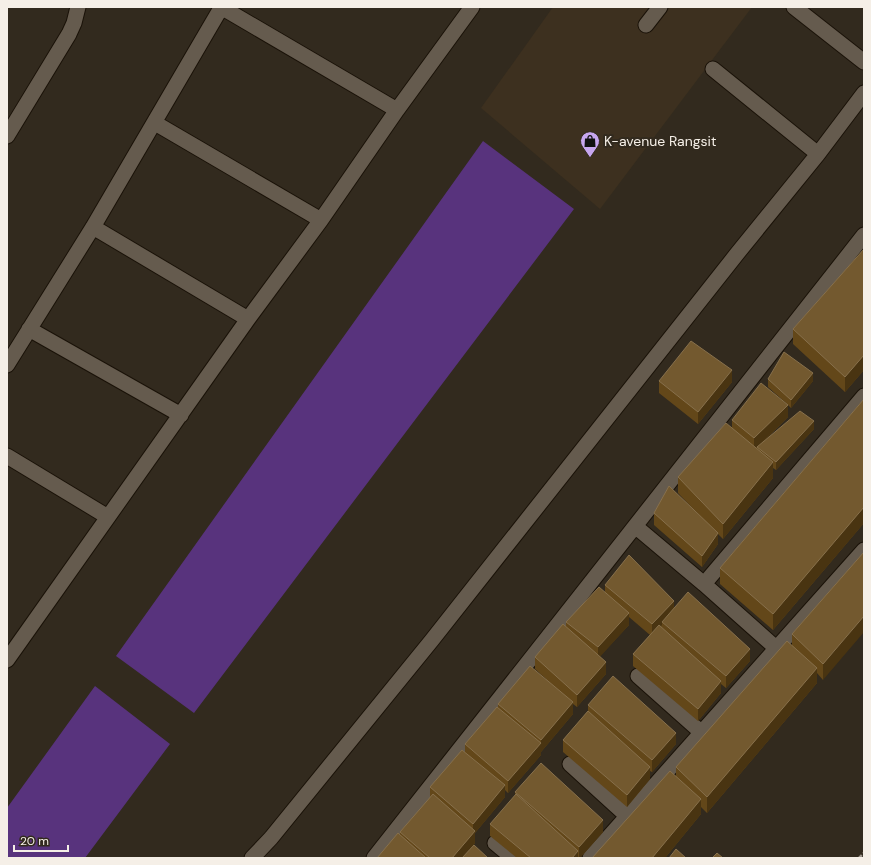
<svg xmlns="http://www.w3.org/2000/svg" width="871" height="865" font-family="'DM Sans',sans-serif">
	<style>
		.built { fill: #3d301f }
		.water { fill: #58337d }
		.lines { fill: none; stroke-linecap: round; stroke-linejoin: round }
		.street-casing { stroke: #1a1208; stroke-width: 17 }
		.path { stroke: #9d968c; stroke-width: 2.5; stroke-dasharray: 4 2; stroke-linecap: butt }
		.street { stroke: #655b4e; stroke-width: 15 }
		.wall { fill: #634719 }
		.shaded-wall { fill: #493411 }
		.building { fill: #73592f; stroke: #87704c }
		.labels { text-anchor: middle; stroke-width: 4; stroke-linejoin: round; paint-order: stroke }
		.poi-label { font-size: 14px; fill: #f5efe7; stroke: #322a1e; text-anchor: start }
	</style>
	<rect width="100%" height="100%" fill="#322a1e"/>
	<!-- built -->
	<path class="built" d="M553,7H752L600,209L481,108Z"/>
	<!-- water -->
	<path class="water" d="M483,141L574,209L194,713L116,656Z
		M95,686L170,744L85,858H7V808Z"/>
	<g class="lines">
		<!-- street casing -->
		<g class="street-casing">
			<path id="street" d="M221,7L397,110
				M794,7L864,62
				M646,25L660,7
				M713,69L818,154
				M155,123L321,220
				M7,136L69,34L74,23L78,7
				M93,227L248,319
				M29,329L181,415
				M7,365L93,227L221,8
				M7,456L108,517
				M635,526L704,584L776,648
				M704,584L864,396
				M7,660L248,319L321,220L397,110L472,7
				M638,676L702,733
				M570,764L627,816
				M495,843L513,858
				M252,858L271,838L432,640L736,255L818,154L864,93
				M374,858L864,235
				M590,858L864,550"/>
		</g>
		<!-- path -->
		<path class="path" d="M859,858L864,853"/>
		<!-- street -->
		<use href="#street" class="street"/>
	</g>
	<!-- wall -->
	<path class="wall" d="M864,249V370L845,392L793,344V329Z
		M768,379L813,381L791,408L788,405V417L760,445L814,429L776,470L773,468V478L723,539L718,534V544L702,567L654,525V513L700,516L678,493V477L732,428V420L787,404L768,387Z
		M659,381L732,382L698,424L659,393Z
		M864,399V523L773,630L720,584V568Z
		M864,552L823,680L817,673V683L707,813L701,807V814L665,858H592L676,776V767L792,646V634Z
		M605,585L674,608L750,661L726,688L721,684V693L698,721L633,666V654L650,635L629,617V625L600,656L606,674L577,707L573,704V714L541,752V755L508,793L505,790V797L475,833V843L462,858H377L400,835V832L430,798V787L465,752V744L498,707V704L546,679L535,669V657L566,627V622L605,592Z
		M588,705L676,744L652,772L650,771V779L627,807L563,752V740L588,711Z
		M515,792L603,832L580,858H517L490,836V824L515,796Z"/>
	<!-- shaded-wall -->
	<path class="shaded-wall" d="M864,355V370L845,392V377Z
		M732,370V382L698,424V412Z
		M813,373V381L791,408V400Z
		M788,405V417L754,450V438Z
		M814,421V429L776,470V462Z
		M773,462V478L723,539V524Z
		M864,507V523L773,630V614Z
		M718,533V544L702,567V556Z
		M674,601V613L662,622V625L652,636V624Z
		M629,613V625L598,659V647Z
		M864,616V632L823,680V664Z
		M750,649V661L726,688V676Z
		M606,662V674L577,707V695Z
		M817,668V683L707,813V797Z
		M721,681V693L698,721V709Z
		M573,702V714L541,752V740Z
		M676,733V744L652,772V760Z
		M541,743V755L508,793V781Z
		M650,767V779L627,807V795Z
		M505,785V797L475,833V843L462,858H452L473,834V824Z
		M701,799V814L665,858H652Z
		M603,820V832L580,858H579V847Z
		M578,851V858H572Z"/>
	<!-- building -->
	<path class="building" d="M864,249V355L845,377L793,329Z
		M691,341L732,370L698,412L659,381Z
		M784,352L813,373L791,400L768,379Z
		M761,383L788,405L754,438L732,420Z
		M864,399V507L773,614L720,568Z
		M800,411L814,421L776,462L757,447Z
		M726,423L773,462L723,524L678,477Z
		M669,486L718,533L702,556L654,513Z
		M864,552V616L823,664L792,634Z
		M629,555L674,601L652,624L605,585Z
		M599,587L629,613L598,647L566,622Z
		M688,592L750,649L726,676L662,622Z
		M563,624L606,662L577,695L535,657Z
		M659,625L721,681L698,709L633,654Z
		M787,641L817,668L707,797L676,767Z
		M530,666L573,702L541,740L498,704Z
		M613,676L676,733L652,760L588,705Z
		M497,707L541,743L508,781L465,744Z
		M588,711L650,767L627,795L563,740Z
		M462,750L505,785L473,824L430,787Z
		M541,763L603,820L579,847L515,792Z
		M670,771L701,799L652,858H592Z
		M433,794L475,831L452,858H430L400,832Z
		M516,794L578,851L572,858H531L490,824Z
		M398,833L426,858H377Z
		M474,845L488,858H462Z
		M676,849L686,858H669Z
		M717,853L723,858H712Z"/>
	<!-- icons -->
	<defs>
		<g id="shop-pin" transform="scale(1)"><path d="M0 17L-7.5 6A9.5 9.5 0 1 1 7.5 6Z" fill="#c7a6ef" stroke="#322a1e"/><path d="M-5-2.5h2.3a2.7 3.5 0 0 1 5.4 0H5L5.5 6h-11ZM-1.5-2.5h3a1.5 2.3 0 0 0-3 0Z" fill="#111"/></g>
	</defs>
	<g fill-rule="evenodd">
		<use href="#shop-pin" x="590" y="141"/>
	</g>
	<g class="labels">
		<!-- poi labels -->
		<g class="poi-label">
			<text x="604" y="146">K-avenue Rangsit</text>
		</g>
	</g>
	<!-- border -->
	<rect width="871" height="865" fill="none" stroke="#f5efe7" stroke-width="16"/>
	<!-- scale -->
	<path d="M14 845v6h54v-6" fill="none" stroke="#f5efe7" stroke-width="2"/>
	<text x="20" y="845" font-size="12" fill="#f5efe7" stroke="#322a1e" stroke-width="3" paint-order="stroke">20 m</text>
</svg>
